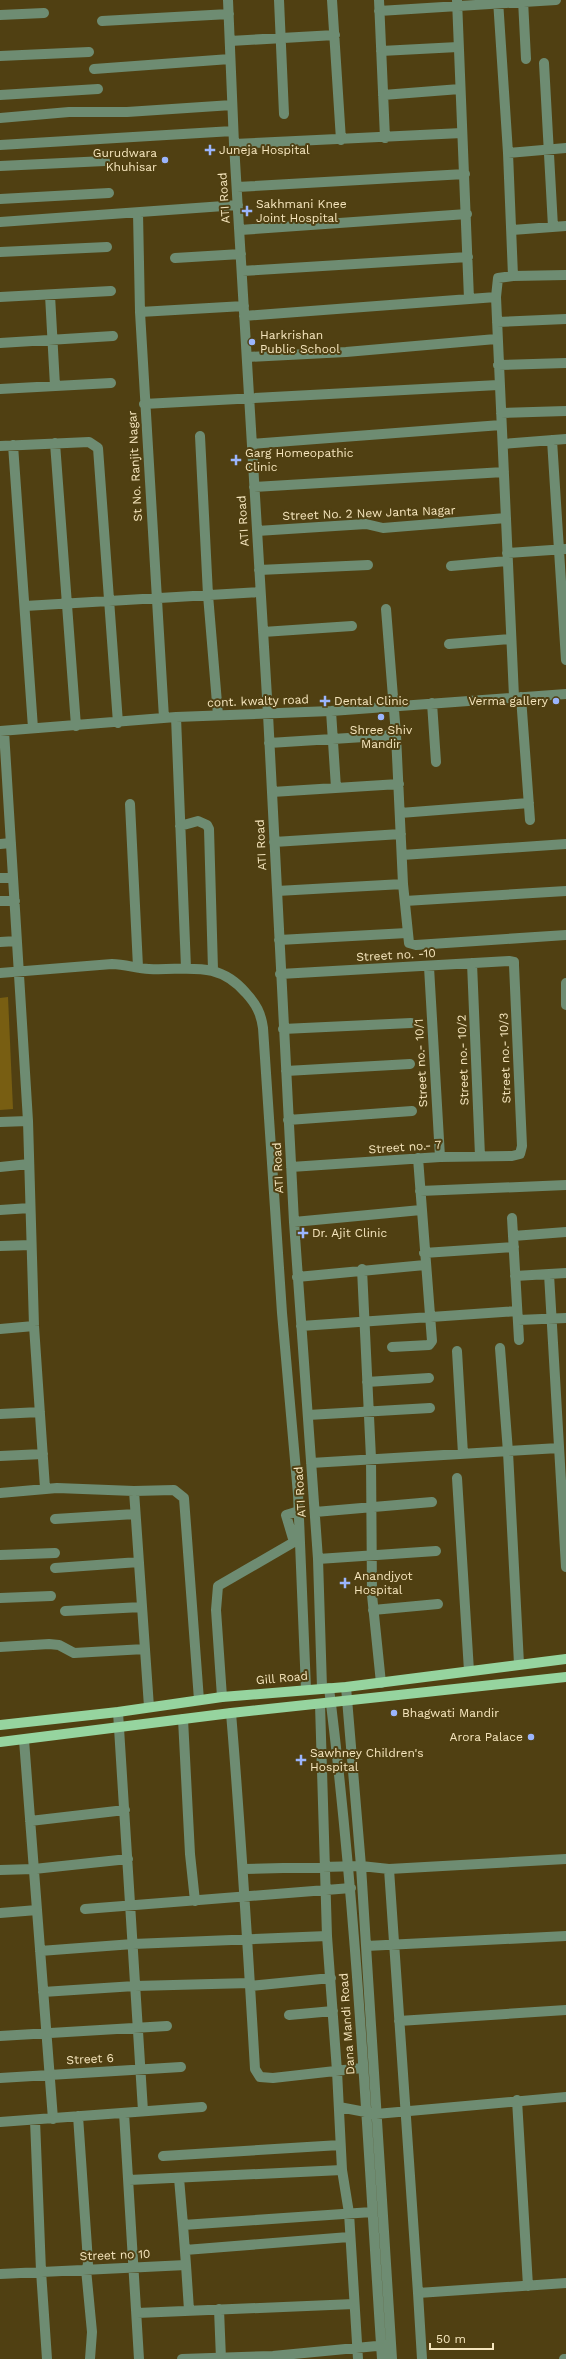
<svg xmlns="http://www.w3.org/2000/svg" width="566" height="2359" font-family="'Work Sans',sans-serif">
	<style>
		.green { fill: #785e12 }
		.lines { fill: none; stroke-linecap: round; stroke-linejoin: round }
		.minor { stroke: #6e8c72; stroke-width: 10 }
		.major { stroke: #96d49f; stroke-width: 10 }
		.poi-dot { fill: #9bb5fd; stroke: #504012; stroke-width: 1.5 }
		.labels { text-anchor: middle; stroke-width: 4; stroke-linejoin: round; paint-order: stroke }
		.poi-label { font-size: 12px; fill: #f6e6be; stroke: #504012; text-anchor: start }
		.street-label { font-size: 12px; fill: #f6e6be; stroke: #504012 }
	</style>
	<rect width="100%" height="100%" fill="#504012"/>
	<!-- green -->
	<path class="green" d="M8,997L13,1109L0,1110V998Z"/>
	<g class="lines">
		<!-- minor -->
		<path class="minor" d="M228,0L234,144L268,714L294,1222L318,1559L322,1688
			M279,0L284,114
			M332,0L341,140
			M379,0L385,138
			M457,0L469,299
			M498,0L508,153L566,148
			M523,0L526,59
			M379,11L556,0
			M0,15L44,13
			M102,21L229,14
			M230,41L335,35
			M381,51L458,47
			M0,56L89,52
			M544,63L553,227
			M94,69L230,59
			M0,95L98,89
			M383,95L460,89
			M0,118L69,112H127L232,105
			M234,144L462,133
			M0,145L233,131
			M508,153L513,276L498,278L496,297L514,697
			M0,166L105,161
			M237,187L465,174
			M0,199L109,193
			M138,213L140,312L164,718
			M0,222L238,205
			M240,230L467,214
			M512,230L566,226
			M0,252L107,247
			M175,258L241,254
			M242,271L468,257
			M513,276L566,275
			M50,295L55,386
			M0,297L111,291
			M140,312L244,306
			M244,316L496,297
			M497,322L566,319
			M0,343L113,336
			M247,357L346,352L496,339
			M498,365L566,363
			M0,389L111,383
			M144,404L498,385
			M501,413L566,411
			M200,436L208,595L218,715
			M552,440L566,660
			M55,443L76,726
			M252,444L501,425
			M503,444L566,439
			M13,445L33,728
			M0,446L89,442L98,448L118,723
			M254,487L504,472
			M257,531L366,524L383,528L506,518
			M507,553L566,549
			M451,566L507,561
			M259,570L368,565
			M25,606L260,592
			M386,609L396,735L403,884L409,943L416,945L566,935
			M263,632L352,626
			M449,644L511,639
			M521,697L530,820
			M432,703L436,762
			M331,711L336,788
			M176,717L186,968
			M0,731L176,717L331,711L566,694
			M4,731L28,1121L34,1326L45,1488
			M269,743L396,735
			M272,792L399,784
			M130,804L138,967
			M400,813L529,803
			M180,826L198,821L207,825L209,829L213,970
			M274,842L401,834
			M0,844L11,843
			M402,855L566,844
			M0,878H13
			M277,891L403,884
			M0,901H15
			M405,901L566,891
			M279,940L407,933
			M0,942L17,941
			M472,963L480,1156
			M429,967L440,1157
			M0,973L112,964C126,964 137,969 149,969C187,971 217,959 246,993C256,1004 261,1013 263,1028L282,1313L298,1494L306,1689
			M280,974L509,961L514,962V965L522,1146L520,1154L512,1156L440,1157L291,1167
			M566,983V1005
			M283,1029L411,1023
			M286,1071L410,1064
			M288,1120L412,1111
			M0,1122L28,1121
			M0,1167L29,1164
			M420,1191L566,1185
			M0,1210L30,1208
			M512,1218L519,1340
			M294,1222L421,1210
			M513,1236L566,1232
			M0,1246L31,1245
			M424,1253L514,1247
			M362,1269L371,1458L372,1595L381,1683
			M549,1274L566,1567
			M515,1276L566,1273
			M297,1277L425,1265
			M518,1320L566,1318
			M301,1326L517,1311
			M0,1329L34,1326
			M392,1347L429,1345L432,1341L418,1158
			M500,1348L508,1452L519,1664
			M457,1351L463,1454
			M367,1382L429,1378
			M0,1414L40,1412
			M308,1415L430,1408
			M0,1456L43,1454
			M311,1463L559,1448
			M457,1478L469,1671
			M134,1491L149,1707
			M0,1493L57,1488L134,1491L174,1490L184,1498L199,1700
			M315,1512L432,1502
			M55,1519L135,1514
			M0,1555L55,1553
			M318,1559L436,1551
			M55,1568L139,1562
			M0,1598L51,1596
			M373,1610L438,1604
			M65,1611L142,1607
			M0,1647L49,1644L59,1645L74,1653L145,1649
			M346,1687L361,1866L392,2359
			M329,1688C357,1911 367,2135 382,2359
			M222,1697L216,1610L218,1586L294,1542L286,1515L299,1511
			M118,1712L143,2111
			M231,1713C241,1832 248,1950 255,2069L260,2077L273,2078L362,2068
			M183,1719L190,1854L195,1901
			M24,1740L53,2119
			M30,1821L125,1810
			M244,1869L361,1866L389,1869L566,1859
			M389,1869L418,2293L566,2283
			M0,1870L34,1869L128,1859
			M85,1909L351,1888
			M0,1913L37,1910
			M327,1936L337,2071L342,2170L349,2213L358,2359
			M366,1946L566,1936
			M40,1951L133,1944L327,1936L320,1704
			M43,1992L135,1986L250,1983V1986L331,1978
			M289,2015L333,2011
			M399,2021L566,2010
			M0,2036L167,2026
			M0,2078L181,2067
			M517,2100L528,2286
			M339,2107L376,2114L566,2097
			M124,2113L139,2359
			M78,2116L87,2247L88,2265L86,2269L92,2332L90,2359
			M35,2120L41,2271L47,2359
			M0,2122L202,2107
			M163,2156L340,2145
			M179,2178L183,2225
			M129,2180L342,2170
			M185,2250L349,2237
			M186,2265L183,2225L372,2212
			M0,2274L186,2265L189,2310
			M418,2293L422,2359
			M219,2309L221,2359
			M137,2313L354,2304
			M182,2359L273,2356L387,2345
			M564,2359H566"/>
		<!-- major -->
		<path class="major" d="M0,1725L118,1712L222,1697L346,1687L566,1659
			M0,1742L231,1713L566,1677"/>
	</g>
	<!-- markers -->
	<g class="poi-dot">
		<path d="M208 144h4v4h4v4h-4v4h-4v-4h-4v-4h4z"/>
		<circle cx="165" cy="160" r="4"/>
		<path d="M245 205h4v4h4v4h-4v4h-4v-4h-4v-4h4z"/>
		<circle cx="252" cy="342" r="4"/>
		<path d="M234 454h4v4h4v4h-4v4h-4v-4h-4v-4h4z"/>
		<path d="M323 695h4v4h4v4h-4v4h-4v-4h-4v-4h4z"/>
		<circle cx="556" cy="701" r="4"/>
		<circle cx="381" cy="717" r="4"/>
		<path d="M301 1227h4v4h4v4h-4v4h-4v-4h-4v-4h4z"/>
		<path d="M343 1577h4v4h4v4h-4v4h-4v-4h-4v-4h4z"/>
		<circle cx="394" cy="1713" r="4"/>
		<circle cx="531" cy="1737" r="4"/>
		<path d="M299 1754h4v4h4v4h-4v4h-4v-4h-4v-4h4z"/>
	</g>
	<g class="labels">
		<!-- poi labels -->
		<g class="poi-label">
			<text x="219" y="154">Juneja Hospital</text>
			<text x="157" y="157" text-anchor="end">Gurudwara<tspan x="157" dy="14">Khuhisar</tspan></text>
			<text x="256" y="208">Sakhmani Knee<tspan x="256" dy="14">Joint Hospital</tspan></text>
			<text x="260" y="339">Harkrishan<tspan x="260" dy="14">Public School</tspan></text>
			<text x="245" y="457">Garg Homeopathic<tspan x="245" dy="14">Clinic</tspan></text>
			<text x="334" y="705">Dental Clinic</text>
			<text x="548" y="705" text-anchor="end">Verma gallery</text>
			<text x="381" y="734" text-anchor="middle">Shree Shiv<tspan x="381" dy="14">Mandir</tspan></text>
			<text x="312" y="1237">Dr. Ajit Clinic</text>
			<text x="354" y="1580">Anandjyot<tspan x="354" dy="14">Hospital</tspan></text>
			<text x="402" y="1717">Bhagwati Mandir</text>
			<text x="523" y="1741" text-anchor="end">Arora Palace</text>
			<text x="310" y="1757">Sawhney Children's<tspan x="310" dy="14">Hospital</tspan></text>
		</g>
		<!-- street labels -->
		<g class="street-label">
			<text transform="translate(224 198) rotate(-94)" y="4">ATI Road</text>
			<text transform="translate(135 466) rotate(-93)" y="4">St No. Ranjit Nagar</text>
			<text transform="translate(369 513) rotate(-2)" y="4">Street No. 2 New Janta Nagar</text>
			<text transform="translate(243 521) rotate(-94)" y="4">ATI Road</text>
			<text transform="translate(258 701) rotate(-2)" y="4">cont. kwalty road</text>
			<text transform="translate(261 845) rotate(-93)" y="4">ATI Road</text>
			<text transform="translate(396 955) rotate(-3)" y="4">Street no. -10</text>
			<text transform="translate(505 1058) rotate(-92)" y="4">Street no.- 10/3</text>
			<text transform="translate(463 1060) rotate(-92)" y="4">Street no.- 10/2</text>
			<text transform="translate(421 1063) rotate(-93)" y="4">Street no.- 10/1</text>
			<text transform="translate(405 1147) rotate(-4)" y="4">Street no.- 7</text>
			<text transform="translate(278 1168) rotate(-93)" y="4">ATI Road</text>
			<text transform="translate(300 1492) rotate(-94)" y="4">ATI Road</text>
			<text transform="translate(282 1678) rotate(-5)" y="4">Gill Road</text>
			<text transform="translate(347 2024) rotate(-94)" y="4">Dana Mandi Road</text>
			<text transform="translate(90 2059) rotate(-3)" y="4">Street 6</text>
			<text transform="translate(115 2255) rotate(-2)" y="4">Street no 10</text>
		</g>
	</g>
	<!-- scale -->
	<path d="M430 2343v6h63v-6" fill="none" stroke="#f6e6be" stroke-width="2"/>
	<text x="436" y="2343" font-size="12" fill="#f6e6be" stroke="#504012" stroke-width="3" paint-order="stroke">50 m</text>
</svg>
